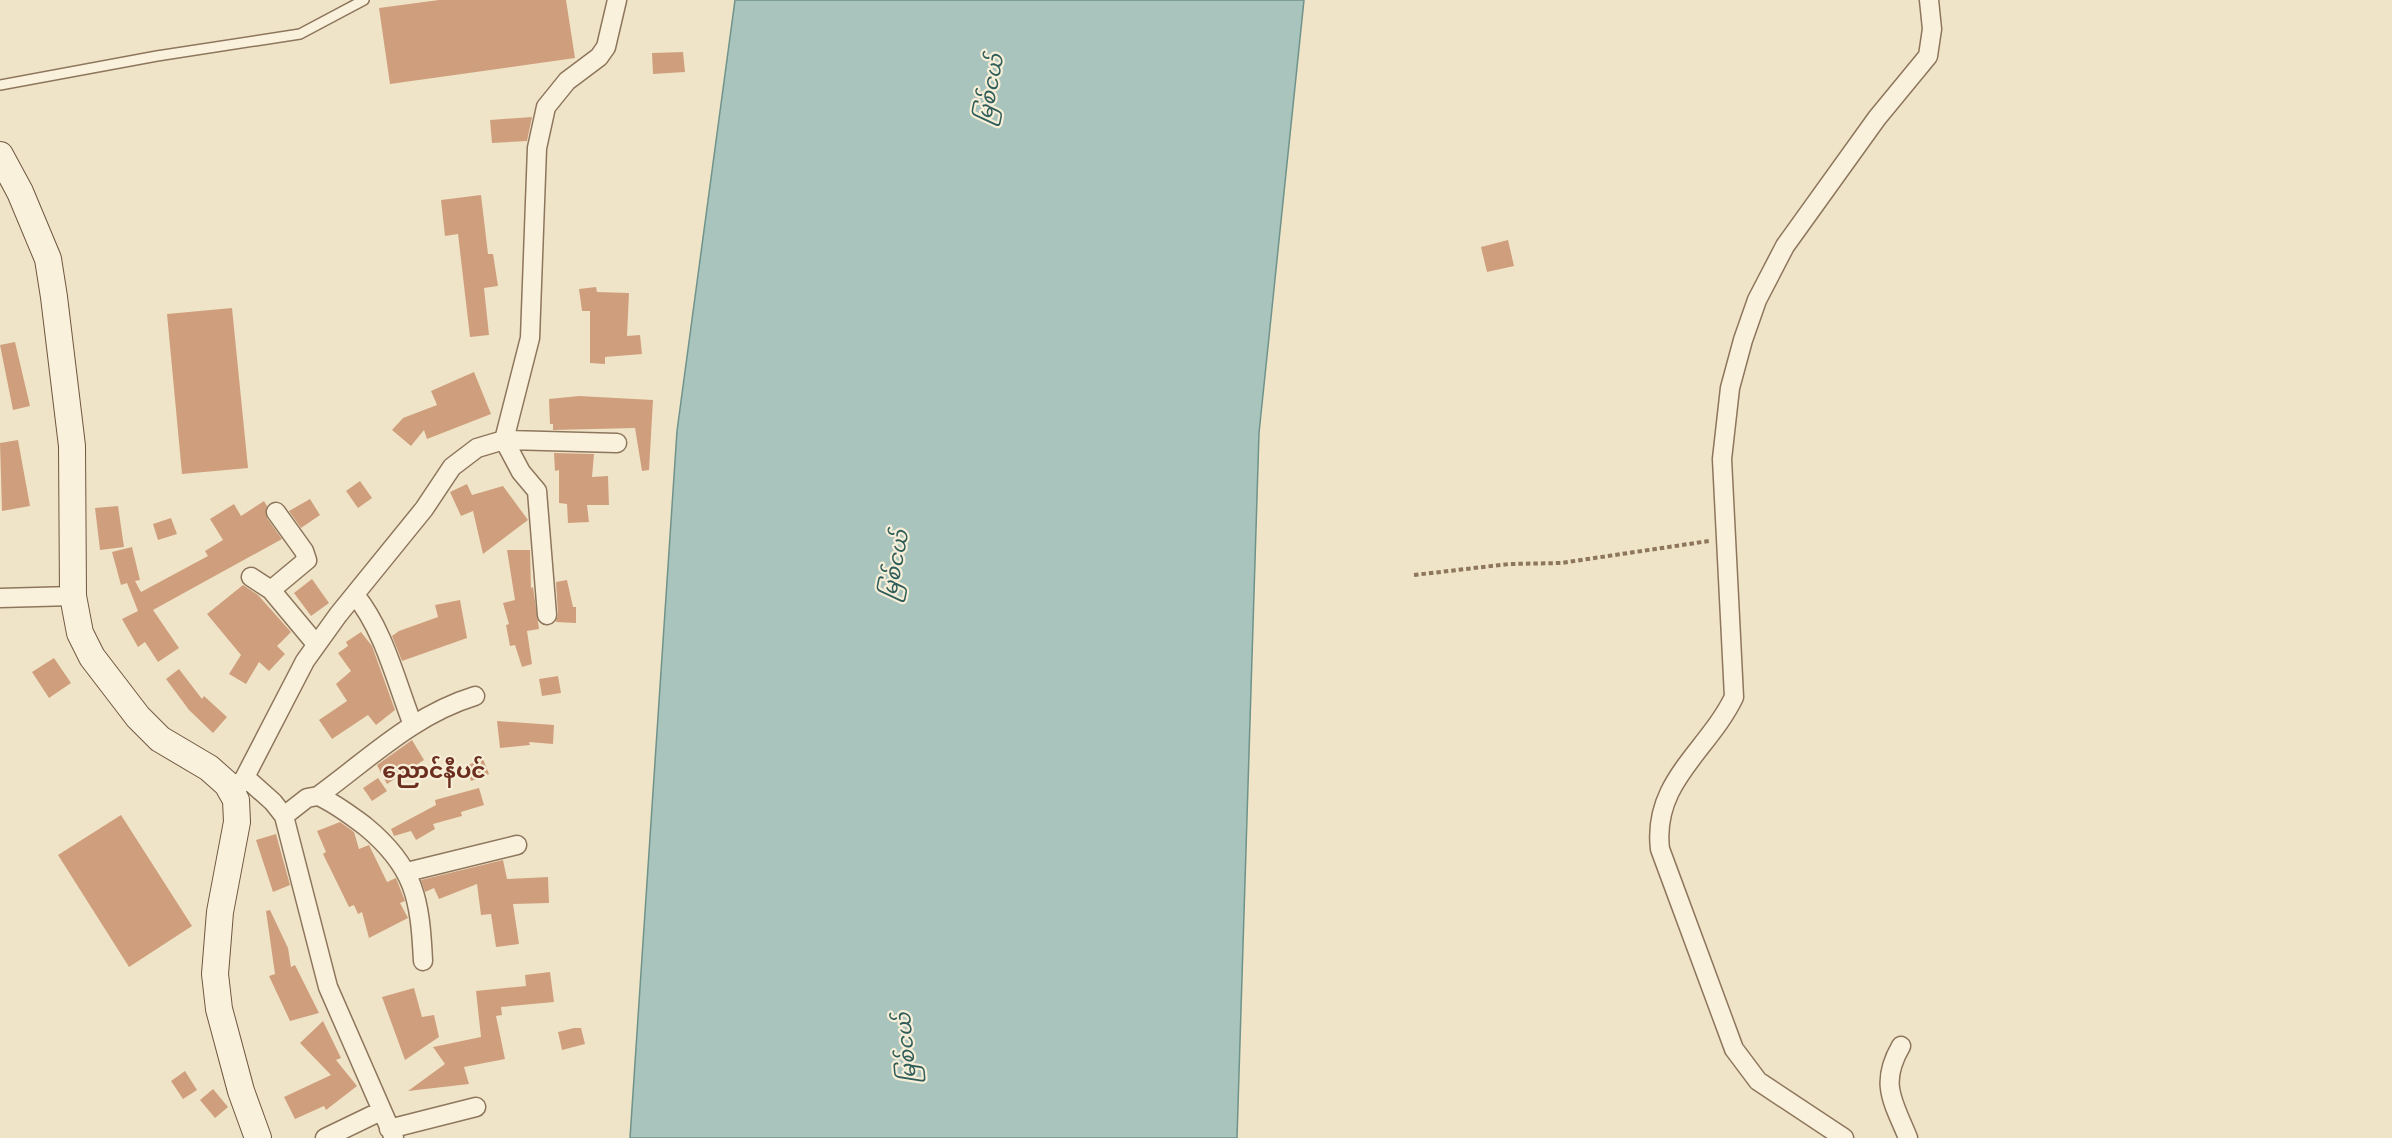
<svg xmlns="http://www.w3.org/2000/svg" width="2392" height="1138" font-family="Literata,'Noto Sans Myanmar',serif">
	<style>
		.water { fill: #a9c4bc; stroke: #6f938a; stroke-width: 1.5 }
		.building { fill: #cf9f7d }
		.lines { fill: none; stroke-linecap: round; stroke-linejoin: round }
		.lane-casing { stroke: #8d765c; stroke-width: 12 }
		.street-casing { stroke: #8d765c; stroke-width: 21 }
		.secondary-casing { stroke: #6f573f; stroke-width: 28 }
		.path { stroke: #8d765c; stroke-width: 4; stroke-dasharray: 4.5 3; stroke-linecap: butt }
		.lane { stroke: #faf1dc; stroke-width: 9 }
		.street { stroke: #faf1dc; stroke-width: 18 }
		.secondary { stroke: #faf1dc; stroke-width: 26 }
		.labels { text-anchor: middle; stroke-width: 4.5; stroke-linejoin: round; paint-order: stroke }
		.water-label { font-size: 21px; font-style: italic; fill: #2f5d5a; stroke: #f7eed8 }
		.quarter-label { font-size: 22px; font-weight: bold; fill: #6b2e1e; stroke: #f7eed8 }
	</style>
	<rect width="100%" height="100%" fill="#f0e4c8"/>
	<!-- water -->
	<path class="water" d="M735,0H1304L1259,433L1237,1138H630L677,431Z"/>
	<!-- building -->
	<path class="building" d="M439,0H566L575,58L390,84L379,8Z
		M683,52L685,72L653,74L652,53Z
		M532,117L527,141L492,143L490,120Z
		M481,195L488,254H493L498,286L484,288L489,335L470,337L458,234L445,236L441,200Z
		M1508,240L1514,266L1487,272L1481,247Z
		M596,287L597,292L629,293L627,336L640,335L642,354L605,357V364L590,363V311H582L579,289Z
		M232,308L248,468L182,474L167,314Z
		M15,342L30,406L13,410L0,345Z
		M474,372L491,414L427,439L424,430L411,446L392,430L403,418L437,405L431,391Z
		M579,396L653,400L649,470L642,471L635,428L553,430V424H550L549,399Z
		M18,440L30,506L2,511L0,443Z
		M554,453L594,454L592,477L608,476L609,505H587L589,522L568,523L567,504L559,503V470L555,471Z
		M360,481L372,498L358,508L346,491Z
		M467,484L472,495L503,486L528,520L483,554L473,511L461,516L450,492Z
		M310,499L320,515L301,528L289,511Z
		M264,501L267,506V518L282,539L153,610L179,648L158,662L145,642L138,647L122,619L138,611L127,583L121,585L112,552L132,547L140,580L135,581L141,592L208,556L205,551L223,540L210,519L234,504L241,516Z
		M118,506L124,547L100,550L95,508Z
		M171,518L177,534L158,540L153,524Z
		M507,550H530L531,588L533,587L539,629L527,631L532,664L522,667L515,645L510,646L506,625L509,624L503,603L515,600Z
		M312,579L329,603L311,616L294,593Z
		M567,580L573,607H576V623L556,622L558,614L556,582Z
		M243,585L258,595L291,632L277,646L285,654L269,671L259,662L246,684L229,674L241,655L207,614Z
		M460,600L467,638L402,661L392,636L399,631L438,617L435,605Z
		M361,632L372,646L395,710L376,725L368,715L332,739L319,720L347,701L336,684L351,671L338,653L348,646L346,642Z
		M54,658L71,683L49,698L32,672Z
		M179,669L202,699L204,696L227,717L213,733L189,710L166,679Z
		M558,676L561,693L542,696L539,679Z
		M497,721L554,725L553,744L529,742L530,745L500,748Z
		M412,740L424,760L387,784L377,765Z
		M483,759L489,774L471,781L465,766Z
		M378,778L387,791L372,801L363,788Z
		M479,788L484,805L461,812L462,816L433,824L435,829L416,840L411,831L394,836L391,829L436,805L435,800Z
		M121,815L192,926L129,967L58,855Z
		M340,822L354,832L359,849L369,845L387,882L396,878L405,901L400,903L408,918L369,938L362,912L358,914L354,905L349,907L323,854L326,852L317,831Z
		M276,834L290,885L273,892L256,840Z
		M503,860L507,879L548,877L549,903L513,904L519,944L496,947L491,914L481,915L477,884L439,899L434,888L425,892L421,880Z
		M270,910L288,948L291,967L295,965L319,1013L290,1021L269,976L275,974L266,911Z
		M550,972L554,1002L501,1007L502,1015L496,1016L505,1059L464,1067L469,1084L408,1091L445,1064L433,1047L481,1037L476,991L526,986L525,975Z
		M414,988L422,1017L434,1015L439,1037L405,1060L382,997Z
		M323,1021L341,1058L336,1060L357,1086L326,1110L324,1106L295,1119L284,1097L331,1075L300,1043Z
		M574,1028H581L585,1044L562,1050L558,1032Z
		M185,1071L197,1090L183,1099L171,1081Z
		M213,1089L228,1107L215,1118L200,1100Z"/>
	<g class="lines">
		<!-- lane casing -->
		<g class="lane-casing">
			<path id="lane" d="M0,85L157,56L300,34L364,0"/>
		</g>
		<!-- street casing -->
		<g class="street-casing">
			<path id="street" d="M251,577L271,590L316,644
				M271,590L307,560L304,551L276,512
				M355,595C384,630 396,682 413,725
				M0,598L73,596
				M547,615L537,491L521,472L504,440L617,443
				M245,777L273,802L284,816L328,987L394,1138
				M233,795L245,777L305,661L338,615L424,509L452,467L477,448L504,440L530,338L537,148L546,107L567,81L599,57L606,47L617,0
				M318,796C335,803 350,815 365,826C415,867 420,899 423,961
				M284,816L307,798L318,796C369,759 413,715 475,696
				M407,872L517,845
				M1901,1046C1879,1084 1893,1101 1908,1138
				M389,1129L476,1107
				M325,1138L381,1111
				M1844,1138L1758,1081L1734,1049L1660,849C1652,782 1708,751 1734,697L1722,459L1730,388L1743,340L1757,300L1785,246L1877,118L1928,56L1932,29L1929,0"/>
		</g>
		<!-- secondary casing -->
		<g class="secondary-casing">
			<path id="secondary" d="M0,155L20,192L48,259L54,297L72,446L73,596L80,633L92,657L138,717L160,739L209,768L227,784L236,800L237,822L220,912L215,974L219,1009L241,1091L258,1138"/>
		</g>
		<!-- path -->
		<path class="path" d="M1414,575L1509,564L1561,563L1709,541"/>
		<!-- lane -->
		<use href="#lane" class="lane"/>
		<!-- street -->
		<use href="#street" class="street"/>
		<!-- secondary -->
		<use href="#secondary" class="secondary"/>
	</g>
	<g class="labels">
		<!-- water labels -->
		<g class="water-label">
			<text transform="translate(990 89) rotate(-79)" y="7">မြစ်ငယ်</text>
			<text transform="translate(895 565) rotate(-79)" y="7">မြစ်ငယ်</text>
			<text transform="translate(906 1048) rotate(-95)" y="7">မြစ်ငယ်</text>
		</g>
		<!-- quarter labels -->
		<g class="quarter-label">
			<text x="434" y="778">ညောင်နီပင်</text>
		</g>
	</g>
</svg>
